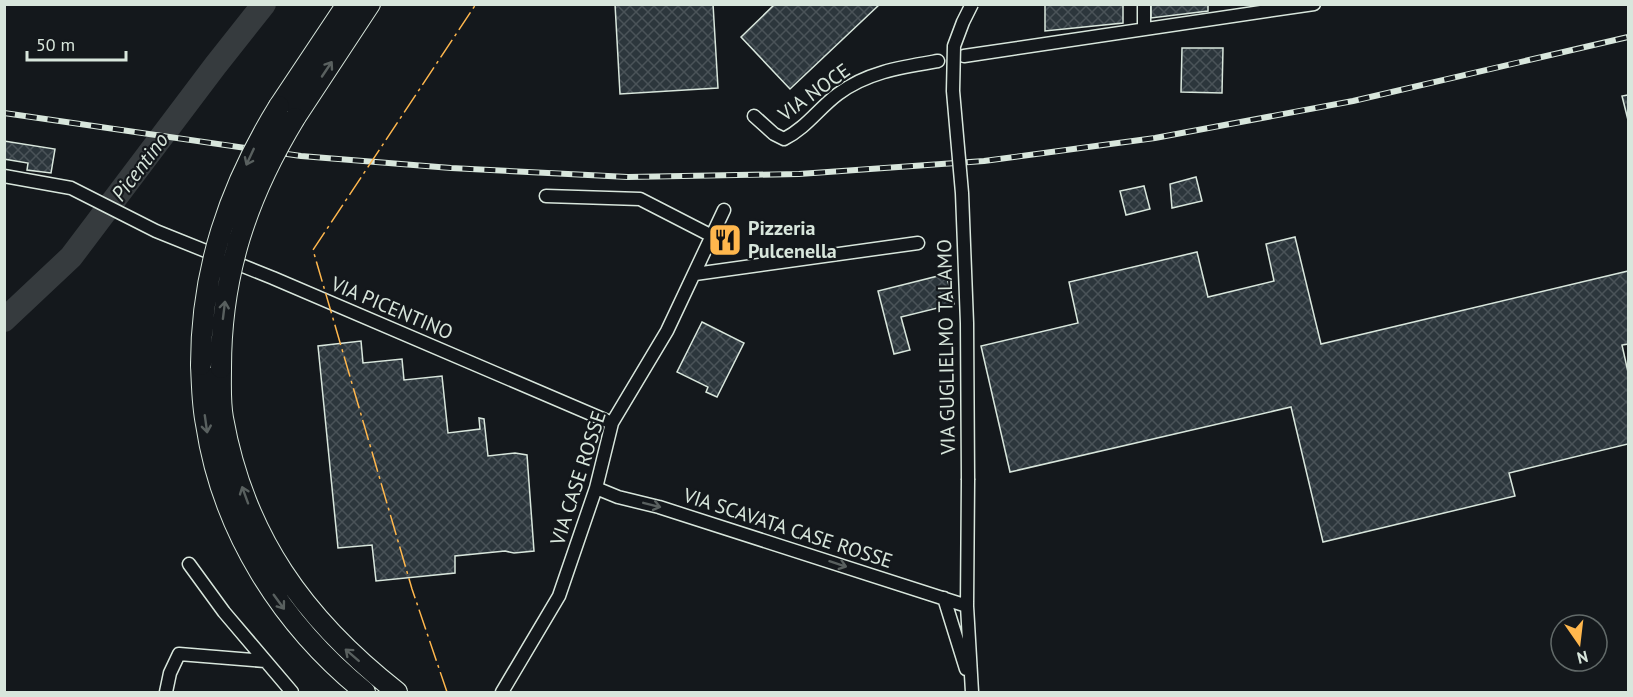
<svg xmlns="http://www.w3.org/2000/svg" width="1633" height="697" font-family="'PT Sans',sans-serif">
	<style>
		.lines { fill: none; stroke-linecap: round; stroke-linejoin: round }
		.river { stroke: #363b3e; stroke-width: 24 }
		.building { fill: url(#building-cross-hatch); stroke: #d8e6dc; stroke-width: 1.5 }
		.minor-casing { stroke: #d8e6dc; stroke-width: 15 }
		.trunk-casing { stroke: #d8e6dc; stroke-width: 22 }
		.minor { stroke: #14181c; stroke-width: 12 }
		.trunk { stroke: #14181c; stroke-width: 20 }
		.rail-casing { stroke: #d8e6dc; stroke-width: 6 }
		.rail { stroke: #14181c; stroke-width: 4; stroke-dasharray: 11; stroke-linecap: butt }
		.minor-bridge-casing { stroke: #d8e6dc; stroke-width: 15; stroke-linecap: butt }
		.trunk-bridge-casing { stroke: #d8e6dc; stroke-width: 22; stroke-linecap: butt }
		.minor-bridge { stroke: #14181c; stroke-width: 12 }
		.trunk-bridge { stroke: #14181c; stroke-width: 20 }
		.power { stroke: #ffb74d; stroke-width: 1.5; stroke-dasharray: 21 4.5 3 4.5; stroke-linecap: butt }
		.oneway { stroke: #59605f }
		.labels { text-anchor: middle; stroke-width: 4.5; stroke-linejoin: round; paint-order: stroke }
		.street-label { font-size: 20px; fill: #d8e6dc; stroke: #14181c }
		.poi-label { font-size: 20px; font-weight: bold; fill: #d8e6dc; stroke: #14181c; text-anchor: start }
		.water-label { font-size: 21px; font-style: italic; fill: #d8e6dc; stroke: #14181c }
	</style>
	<defs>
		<pattern id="building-cross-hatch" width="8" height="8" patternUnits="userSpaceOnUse" patternTransform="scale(1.5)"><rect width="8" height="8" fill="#2c363c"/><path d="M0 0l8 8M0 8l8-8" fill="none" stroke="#4a5358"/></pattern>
	</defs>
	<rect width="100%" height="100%" fill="#14181c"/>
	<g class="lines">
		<!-- river -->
		<path class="river" d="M4,320L71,257L215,66L264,4"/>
	</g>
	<!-- building -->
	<path class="building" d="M615,4H713L718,88L620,94Z
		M775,4H880L790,89L741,37Z
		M1045,4H1123V23L1045,31Z
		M1151,4H1208V11L1151,18Z
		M1182,48H1223L1222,93L1181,92Z
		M1628,95V120L1622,96Z
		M4,141L55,149L51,173L27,170L28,163L4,159Z
		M1196,177L1202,201L1172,208L1170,184Z
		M1144,186L1150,209L1126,215L1120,191Z
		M1295,237L1321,344L1628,271V344L1622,345L1628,372V444L1509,473L1515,496L1323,542L1291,407L1010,472L981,346L1078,323L1069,282L1197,252L1208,297L1274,281L1266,244Z
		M946,274L954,304L901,317L910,350L894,354L878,291Z
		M702,322L744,343L717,397L706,392L708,387L677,372Z
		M361,341L363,363L402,359L404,380L442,376L448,433L480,429L479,418L484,419L488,456L515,453L527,455L534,551L514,553L505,551L455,556V573L376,581L372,545L338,548L318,346Z"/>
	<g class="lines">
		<!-- minor casing -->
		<g class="minor-casing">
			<path id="minor" d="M1144,4V29
				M964,56L1314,4
				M754,116L774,134L784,139C806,128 819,108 838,94C867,72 902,67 938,61
				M4,176L71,188L156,231L273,278L612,423
				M546,196L640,199L712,236
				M695,274L918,243
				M968,480L967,606L972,692
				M596,488L618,497L659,507L967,606
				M189,564L224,612L292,692
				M944,598L966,669
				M166,692L170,673L179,654L265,661
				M502,692L559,596L596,488L612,423L667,331L724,210"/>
		</g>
		<!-- trunk casing -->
		<g class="trunk-casing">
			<path id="trunk" d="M279,106L347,4
				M295,118L370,4
				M201,365C202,385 202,405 206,424C222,531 282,625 365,692
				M221,368C221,384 220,402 223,418C244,536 304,619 397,692"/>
		</g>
		<!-- minor -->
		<use href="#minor" class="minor"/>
		<!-- trunk -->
		<use href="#trunk" class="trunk"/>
		<!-- rail casing -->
		<g class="rail-casing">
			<path id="rail" d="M4,113L301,156L451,168L628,177L799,174L984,161L1155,138L1353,101L1628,37"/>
		</g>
		<!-- rail -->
		<use href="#rail" class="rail"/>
		<!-- minor-bridge casing -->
		<g class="minor-bridge-casing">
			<path id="minor-bridge" d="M968,480L967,323L962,193L953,91L954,46L963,22L972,4"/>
		</g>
		<!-- trunk-bridge casing -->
		<g class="trunk-bridge-casing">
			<path id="trunk-bridge" d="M201,365C201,270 229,187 279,106
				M221,368C221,274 247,197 295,118"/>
		</g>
		<!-- minor-bridge -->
		<use href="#minor-bridge" class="minor-bridge"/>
		<!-- trunk-bridge -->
		<use href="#trunk-bridge" class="trunk-bridge"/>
		<!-- power -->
		<path class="power" d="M447,692L412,589L313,250L476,4"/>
	</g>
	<!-- one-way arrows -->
	<defs><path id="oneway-shaft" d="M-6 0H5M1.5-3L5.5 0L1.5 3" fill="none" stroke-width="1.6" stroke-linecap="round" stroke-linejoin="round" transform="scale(1.5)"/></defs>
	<g class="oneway">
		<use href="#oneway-shaft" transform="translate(327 69) rotate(-56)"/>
		<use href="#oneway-shaft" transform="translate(250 157) rotate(115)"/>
		<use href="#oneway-shaft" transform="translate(224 310) rotate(-83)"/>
		<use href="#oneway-shaft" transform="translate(206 424) rotate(82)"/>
		<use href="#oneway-shaft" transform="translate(245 495) rotate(-110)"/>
		<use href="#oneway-shaft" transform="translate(652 505) rotate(14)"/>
		<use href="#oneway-shaft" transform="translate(838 564) rotate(18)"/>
		<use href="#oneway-shaft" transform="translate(279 602) rotate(54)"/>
		<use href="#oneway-shaft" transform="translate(352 655) rotate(-139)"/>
	</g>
	<!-- icons -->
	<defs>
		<g id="restaurant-square" transform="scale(1.725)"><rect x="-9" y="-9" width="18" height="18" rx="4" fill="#ffb74d" stroke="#14181c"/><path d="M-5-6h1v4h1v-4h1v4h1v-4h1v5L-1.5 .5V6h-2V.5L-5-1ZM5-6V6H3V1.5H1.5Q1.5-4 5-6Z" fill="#111"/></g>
	</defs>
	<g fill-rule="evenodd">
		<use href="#restaurant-square" x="725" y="240"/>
	</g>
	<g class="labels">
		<!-- street labels -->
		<g class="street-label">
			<text transform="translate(814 92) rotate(-36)" y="7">VIA NOCE</text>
			<text transform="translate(392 308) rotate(23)" y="7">VIA PICENTINO</text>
			<text transform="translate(946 347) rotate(-91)" y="7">VIA GUGLIELMO TALAMO</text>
			<text transform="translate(578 478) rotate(-72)" y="7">VIA CASE ROSSE</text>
			<text transform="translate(788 528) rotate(18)" y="7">VIA SCAVATA CASE ROSSE</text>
		</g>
		<!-- poi labels -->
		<g class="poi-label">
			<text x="748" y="235">Pizzeria<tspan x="748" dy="23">Pulcenella</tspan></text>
		</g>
		<!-- water labels -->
		<g class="water-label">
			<text transform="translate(140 167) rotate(-53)" y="7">Picentino</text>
		</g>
	</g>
	<!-- border -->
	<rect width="1633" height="697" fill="none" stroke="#d8e6dc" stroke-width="12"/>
	<!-- north arrow -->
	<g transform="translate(1579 643) rotate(166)"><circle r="28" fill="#14181c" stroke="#626a69" stroke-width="1.5"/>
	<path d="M0-4.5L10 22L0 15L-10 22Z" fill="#ffb74d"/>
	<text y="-9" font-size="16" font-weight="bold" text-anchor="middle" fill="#d8e6dc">N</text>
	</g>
	<!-- scale -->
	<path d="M27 51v9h99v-9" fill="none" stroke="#d8e6dc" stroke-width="3"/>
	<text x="36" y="51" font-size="18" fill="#d8e6dc" stroke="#14181c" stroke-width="4.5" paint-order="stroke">50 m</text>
</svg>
